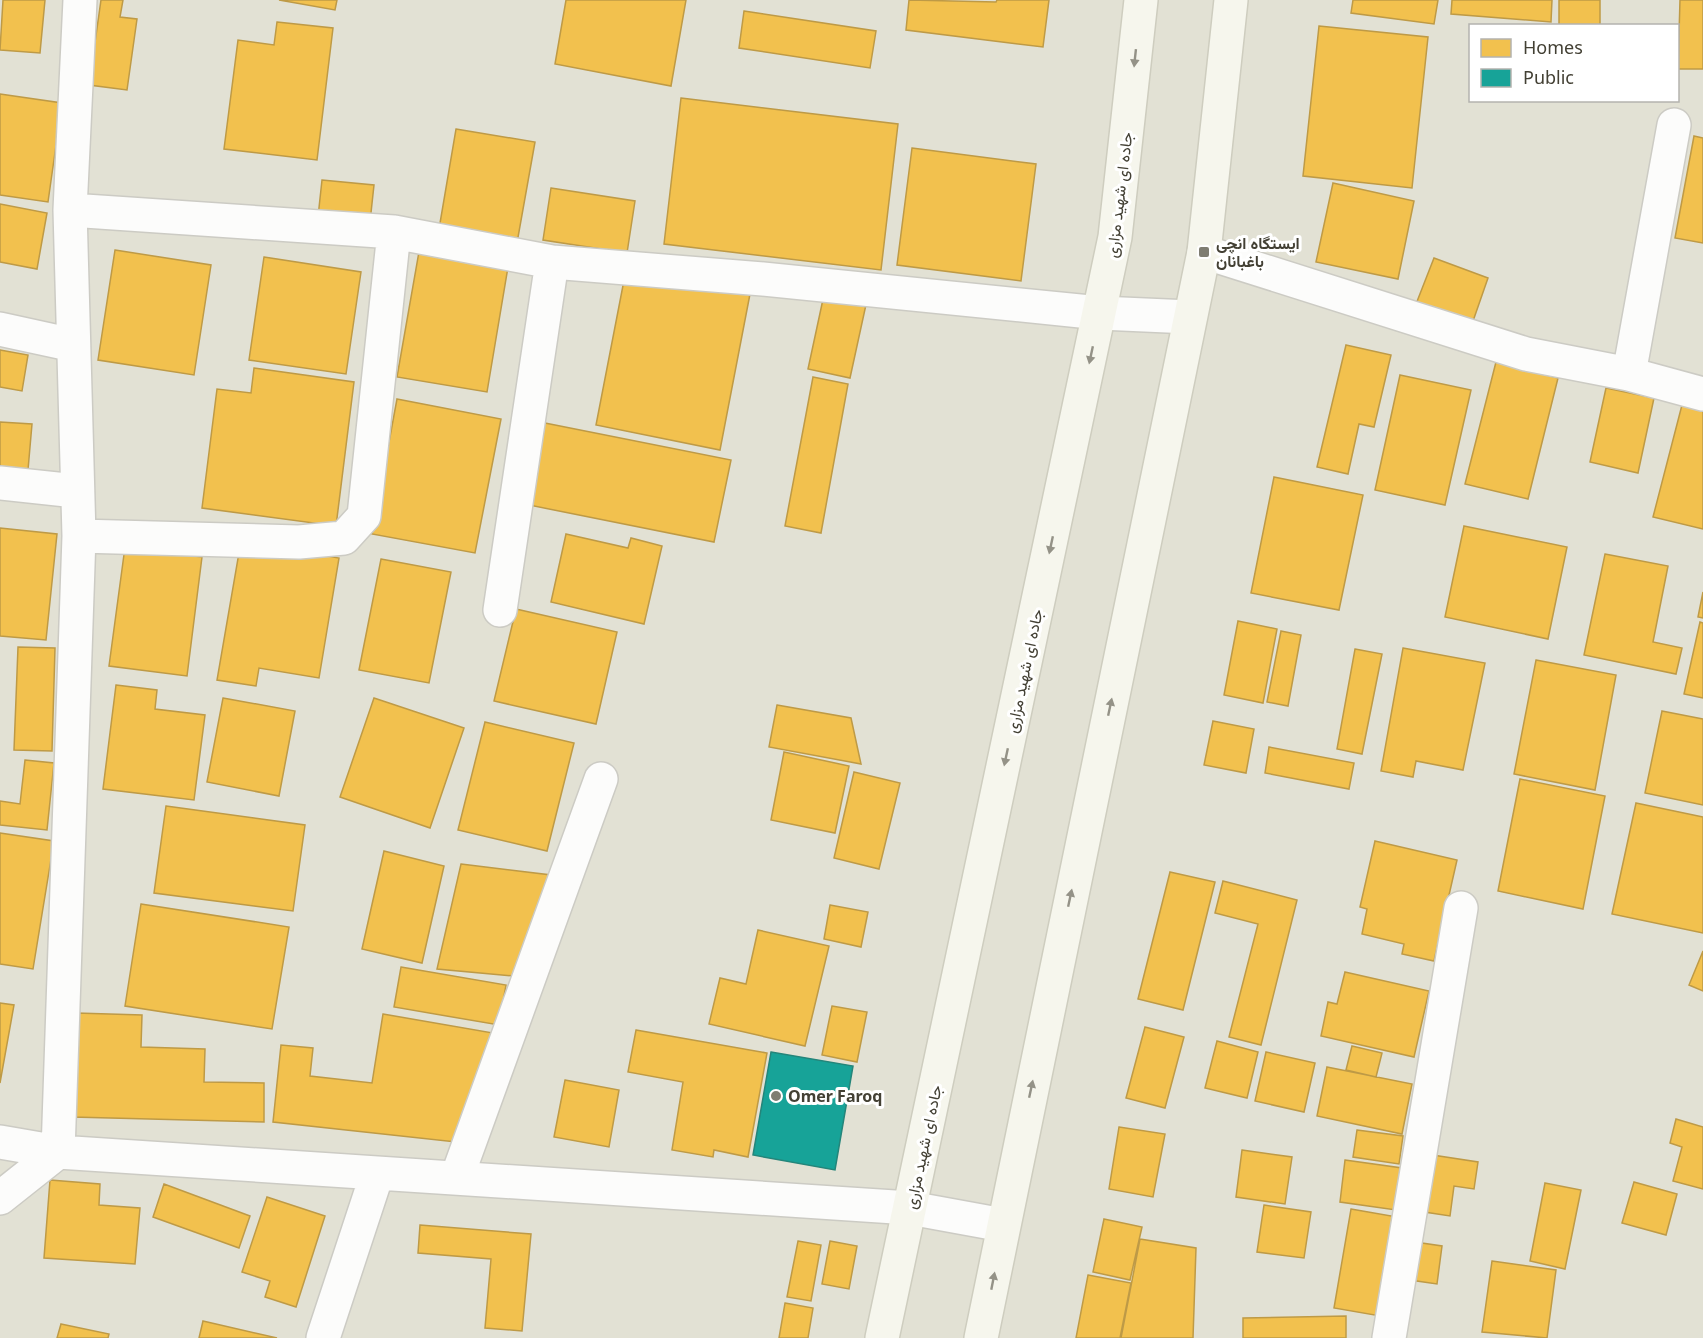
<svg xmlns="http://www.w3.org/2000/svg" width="1703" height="1338" font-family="'Noto Sans',Vazirmatn,sans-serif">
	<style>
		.residential { fill: #e2e1d4; fill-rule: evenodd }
		.homes { fill: #f2c14e; stroke: #be9a46; stroke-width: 1.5 }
		.public { fill: #17a398; stroke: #24857a; stroke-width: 1.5 }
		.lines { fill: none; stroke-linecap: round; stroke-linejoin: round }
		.street-casing { stroke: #cccbc4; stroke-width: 36 }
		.secondary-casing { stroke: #cecdbf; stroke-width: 36 }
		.street { stroke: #fcfcfb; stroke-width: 33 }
		.secondary { stroke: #f6f6ed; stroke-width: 33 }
		.oneway { fill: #949287 }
		.poi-dot { fill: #7f7d72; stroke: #fff; stroke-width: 2 }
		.labels { text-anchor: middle; stroke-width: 6; stroke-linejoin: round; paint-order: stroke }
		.street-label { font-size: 16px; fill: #434034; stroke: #fff }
		.poi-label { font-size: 16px; font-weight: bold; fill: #434034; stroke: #fff; text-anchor: start }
	</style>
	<rect width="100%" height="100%" fill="#eeede6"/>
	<!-- residential -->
	<path class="residential" d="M0,0H1703V1338H0ZM1470,26H1678V100H1470Z"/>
	<!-- homes -->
	<path class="homes" d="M3,0H45L40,53L0,50Z
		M101,0H123L120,17L137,19L127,90L89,85Z
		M279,0H337L335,10Z
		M566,0H686L671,86L555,64Z
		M909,0L996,2L997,0H1049L1043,47L906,30Z
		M1353,0H1438L1434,24L1351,13Z
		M1452,0H1552L1551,22L1451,14Z
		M1559,0H1600V26H1559Z
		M1680,0H1703V69H1678Z
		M744,11L876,31L870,68L739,48Z
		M277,22L333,28L317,160L224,149L238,40L274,45Z
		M1319,26L1428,37L1412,188L1303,176Z
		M0,94L62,103L48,202L0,195Z
		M681,98L898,124L881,270L664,244Z
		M456,129L535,142L517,243L439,229Z
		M1694,136L1703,138V243L1675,238Z
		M912,148L1036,164L1021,281L897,265Z
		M322,180L374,185L370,222L318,217Z
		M1333,183L1414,201L1398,279L1316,262Z
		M551,188L635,201L627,253L543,240Z
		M0,204L47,213L37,269L0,262Z
		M420,246L509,261L487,392L397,377Z
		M115,250L211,265L194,375L98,360Z
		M264,257L361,272L346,374L249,360Z
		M1434,258L1488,278L1472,324L1416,304Z
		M626,270L750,294L720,450L596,425Z
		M825,290L867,300L850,378L808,369Z
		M1346,345L1391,355L1374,427L1359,424L1348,474L1317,467Z
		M0,350L28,355L22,391L0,387Z
		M1496,362L1558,378L1528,499L1465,484Z
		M254,368L354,382L336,526L202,508L217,389L251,393Z
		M1400,375L1471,390L1445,505L1375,490Z
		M813,377L848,384L821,533L785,526Z
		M1606,388L1654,398L1638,473L1590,462Z
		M397,399L501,419L475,553L372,534Z
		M1682,405L1703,410V529L1653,517Z
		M0,422L32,424L28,470L0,468Z
		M545,423L731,460L714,542L529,505Z
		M1274,477L1363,495L1339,610L1251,593Z
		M1464,526L1567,547L1548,639L1445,617Z
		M0,528L57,534L46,640L0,636Z
		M566,534L628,548L631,538L662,546L644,624L551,602Z
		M241,541L339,558L319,678L259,668L256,686L217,680Z
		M125,547L202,557L187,676L109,666Z
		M1605,554L1668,566L1653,642L1682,648L1676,674L1584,655Z
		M381,559L451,572L429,683L359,670Z
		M1703,592V618L1698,617Z
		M516,609L617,632L596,724L494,701Z
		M1238,621L1277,629L1263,703L1224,695Z
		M1700,622L1703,623V698L1684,694Z
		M1281,631L1301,635L1288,706L1267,702Z
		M18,647L55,648L52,751L14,750Z
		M1403,648L1485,663L1463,770L1416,761L1413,777L1381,771Z
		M1355,649L1382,654L1362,754L1337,749Z
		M1536,660L1616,675L1595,790L1514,774Z
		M116,685L157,690L155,709L205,715L194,800L103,789Z
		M223,698L295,711L279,796L207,782Z
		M374,698L464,728L430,828L340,797Z
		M777,705L851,718L861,764L769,747Z
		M1662,711L1703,719V805L1645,793Z
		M1213,721L1254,729L1246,773L1204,765Z
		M485,722L574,743L547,851L458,830Z
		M1269,747L1354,763L1349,789L1265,773Z
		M784,752L849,766L835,833L771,820Z
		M25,760L54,763L47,830L0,825V801L20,804Z
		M854,772L900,783L879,869L834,858Z
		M1520,779L1605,796L1583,909L1498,891Z
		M1636,803L1703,817V933L1612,914Z
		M166,806L305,825L293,911L154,893Z
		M0,833L54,841L33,969L0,964Z
		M1375,841L1457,860L1434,961L1402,954L1404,944L1362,934L1367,909L1360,907Z
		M384,851L444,866L422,963L362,949Z
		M461,864L551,875L514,976L437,969Z
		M1170,872L1215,882L1183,1010L1138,999Z
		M1223,881L1297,900L1261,1045L1229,1037L1258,924L1215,913Z
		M141,904L289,927L272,1029L125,1006Z
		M830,905L868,912L861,947L824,939Z
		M758,930L829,946L805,1046L709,1024L720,978L746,984Z
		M1703,951V991L1689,985Z
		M401,967L506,985L499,1025L394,1007Z
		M1345,972L1429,991L1414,1057L1321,1036L1328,1002L1337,1004Z
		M0,1003L14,1005L0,1083Z
		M832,1006L867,1012L857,1062L822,1055Z
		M76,1013L142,1015L141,1047L205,1049L204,1082L264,1083V1122L72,1117Z
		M383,1014L493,1033L456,1142L273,1122L281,1045L313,1048L310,1076L372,1083Z
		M1145,1027L1184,1037L1165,1108L1126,1098Z
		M636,1030L767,1053L748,1157L714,1150L713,1157L672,1150L683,1082L628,1072Z
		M1217,1041L1258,1052L1247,1098L1205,1088Z
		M1352,1046L1382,1053L1376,1077L1346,1070Z
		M1266,1052L1315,1063L1304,1112L1255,1101Z
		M1327,1067L1412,1084L1402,1134L1317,1116Z
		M565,1080L619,1090L609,1147L554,1137Z
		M1676,1119L1703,1127V1189L1673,1181L1682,1147L1670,1143Z
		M1119,1127L1165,1134L1153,1197L1109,1189Z
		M1357,1130L1403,1136L1399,1164L1353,1157Z
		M1242,1150L1292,1157L1285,1204L1236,1197Z
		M1426,1154L1478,1162L1474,1189L1454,1186L1450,1216L1418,1211Z
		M1345,1160L1402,1168L1396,1210L1340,1202Z
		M50,1180L100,1184L99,1205L140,1208L135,1264L44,1258Z
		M1634,1182L1677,1194L1666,1235L1622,1223Z
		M1545,1183L1581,1190L1565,1269L1530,1261Z
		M164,1184L250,1216L239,1248L153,1217Z
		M267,1197L325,1216L296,1307L265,1297L270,1281L242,1272Z
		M1264,1205L1311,1212L1304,1258L1257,1252Z
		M1351,1209L1403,1218L1386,1317L1334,1308Z
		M1104,1219L1142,1227L1130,1280L1093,1272Z
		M420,1225L531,1234L522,1331L485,1328L491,1259L418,1253Z
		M1140,1239L1196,1248L1193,1338H1121Z
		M798,1241L821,1245L811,1301L787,1297Z
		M830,1241L857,1246L849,1289L822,1284Z
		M1415,1242L1442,1246L1437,1284L1410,1280Z
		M1492,1261L1556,1270L1547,1338L1482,1332Z
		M1088,1275L1131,1283L1120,1338H1076Z
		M785,1303L813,1308L808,1338H779Z
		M1346,1316V1338H1243V1318Z
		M203,1321L277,1338H199Z
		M61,1324L109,1334L108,1338H57Z"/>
	<!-- public -->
	<path class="public" d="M771,1052L853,1066L835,1170L753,1155Z"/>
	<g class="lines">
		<!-- street casing -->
		<g class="street-casing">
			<path id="street" d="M70,210L394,232L552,262L763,279L1100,313L1190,317
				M1204,252L1526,354L1629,374L1703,394
				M0,329L73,345
				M1629,374L1674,125
				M0,483L76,491
				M79,536L299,542L344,538L364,516L394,232
				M500,610L552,262
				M0,1142L58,1152L910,1208L1003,1225
				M457,1177L601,779
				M0,1198L58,1152L79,536L70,210L80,0
				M323,1338L377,1174
				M1389,1338L1461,908"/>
		</g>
		<!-- secondary casing -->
		<g class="secondary-casing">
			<path id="secondary" d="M882,1338L1115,237L1141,0
				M981,1338L1204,252L1231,0"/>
		</g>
		<!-- street -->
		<use href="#street" class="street"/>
		<!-- secondary -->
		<use href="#secondary" class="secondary"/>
	</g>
	<!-- one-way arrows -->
	<defs><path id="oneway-solid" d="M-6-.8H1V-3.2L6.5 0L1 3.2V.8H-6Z" transform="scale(1.5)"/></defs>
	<g class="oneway">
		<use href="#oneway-solid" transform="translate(1135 58) rotate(96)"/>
		<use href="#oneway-solid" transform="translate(1091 355) rotate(102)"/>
		<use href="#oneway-solid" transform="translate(1051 545) rotate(102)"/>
		<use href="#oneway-solid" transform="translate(1110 707) rotate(-78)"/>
		<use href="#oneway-solid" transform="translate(1006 757) rotate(102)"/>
		<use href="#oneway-solid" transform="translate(1070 898) rotate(-78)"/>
		<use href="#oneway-solid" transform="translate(1031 1089) rotate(-78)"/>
		<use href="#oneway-solid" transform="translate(993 1281) rotate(-79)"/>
	</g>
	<!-- markers -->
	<g class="poi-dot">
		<rect x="1198" y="246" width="12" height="12" rx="3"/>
		<circle cx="776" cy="1096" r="6"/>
	</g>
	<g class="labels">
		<!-- street labels -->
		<g class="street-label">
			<text transform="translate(1119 195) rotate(-83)" y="6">جاده ای شهید مزاری</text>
			<text transform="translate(1024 671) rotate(-78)" y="6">جاده ای شهید مزاری</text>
			<text transform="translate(923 1147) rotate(-78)" y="6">جاده ای شهید مزاری</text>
		</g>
		<!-- poi labels -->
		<g class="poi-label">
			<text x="1216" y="249">ایستگاه انچی<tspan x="1216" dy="18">باغبانان</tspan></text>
			<text x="788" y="1102">Omer Faroq</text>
		</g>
	</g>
	<!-- legend -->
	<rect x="1469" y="24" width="210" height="78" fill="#ffffff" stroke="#b4b3ae" stroke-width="1.5"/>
	<rect x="1481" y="39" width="30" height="18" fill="#f2c14e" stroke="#b4b3ae" stroke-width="1.5"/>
	<text x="1523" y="54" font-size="18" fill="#434034">Homes</text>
	<rect x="1481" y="69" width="30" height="18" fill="#17a398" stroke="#b4b3ae" stroke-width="1.5"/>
	<text x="1523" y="84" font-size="18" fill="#434034">Public</text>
</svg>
